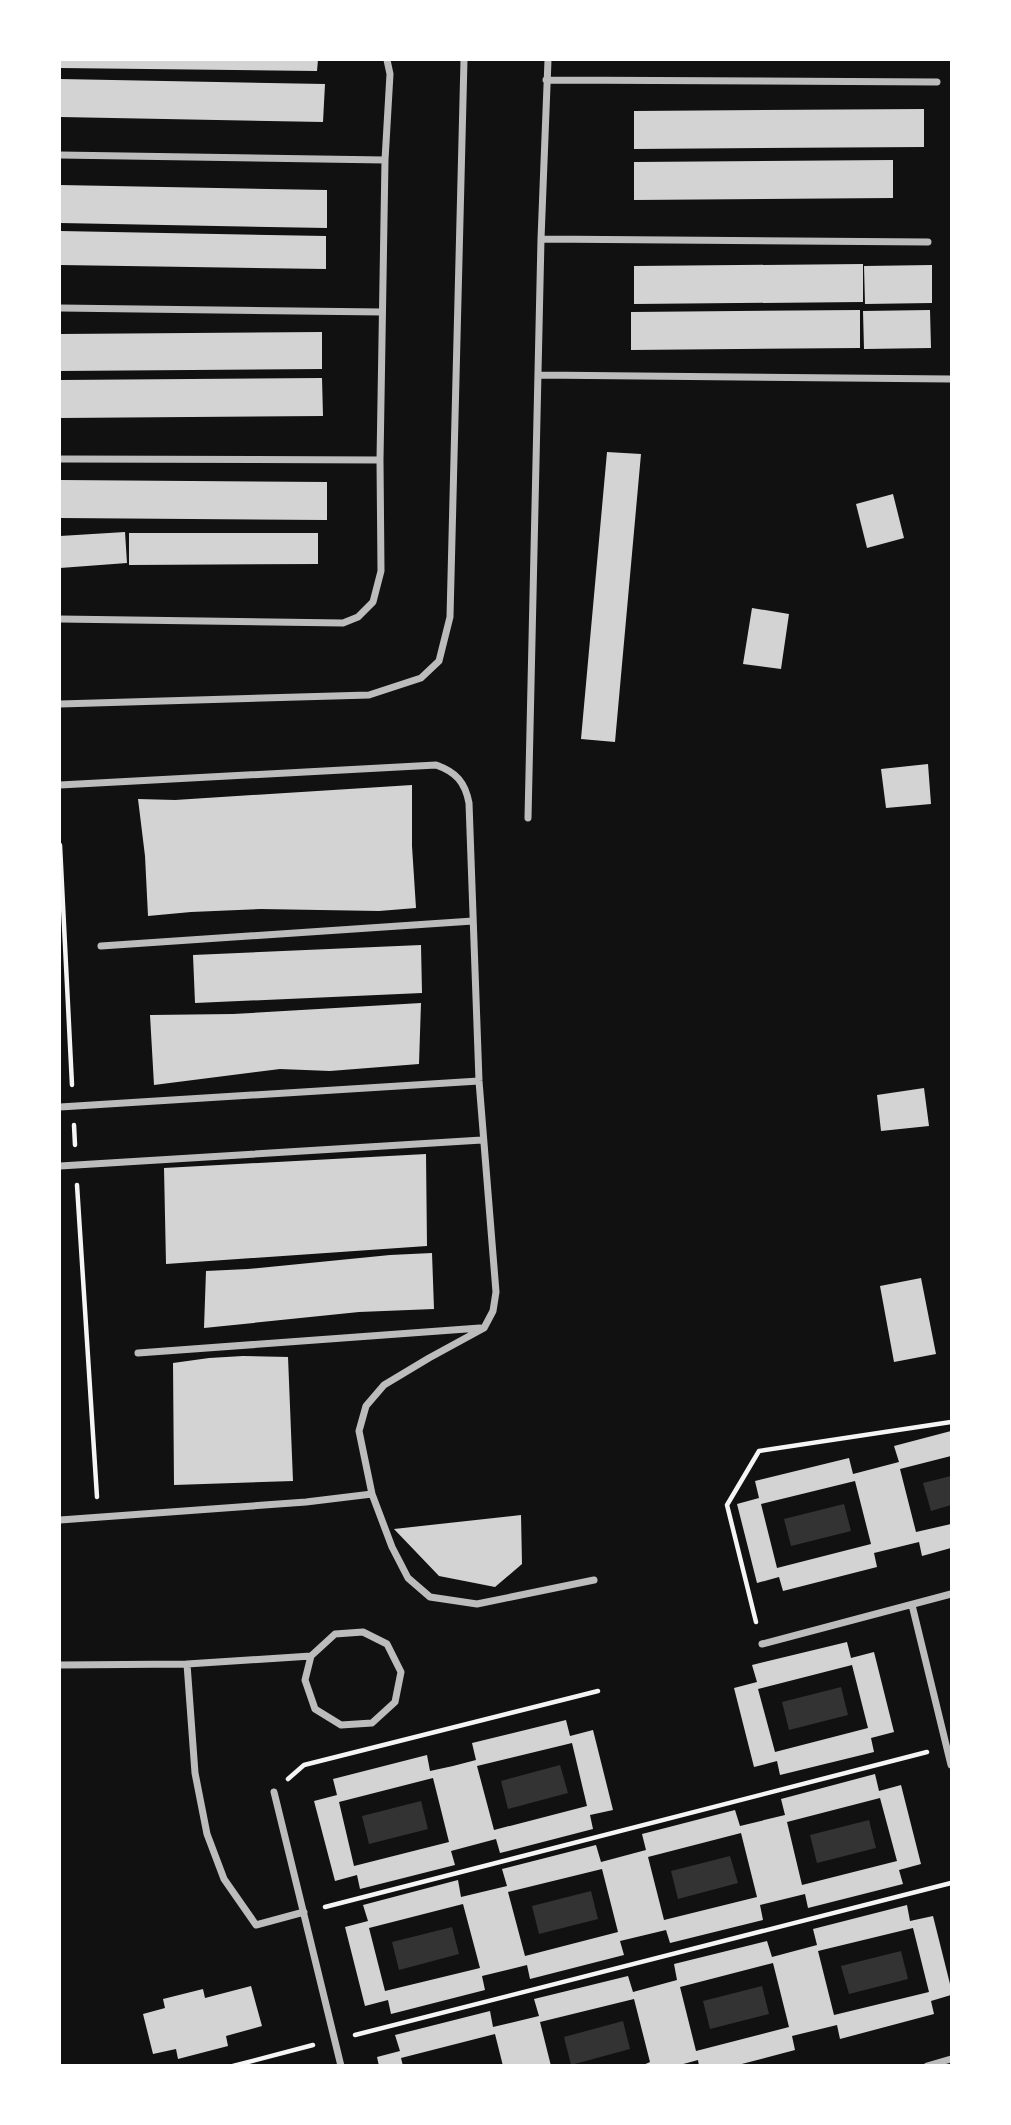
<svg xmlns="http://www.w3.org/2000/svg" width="1011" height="2125" font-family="'Varela Round',sans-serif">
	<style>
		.water { fill: #333 }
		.building { fill: #d3d3d3; fill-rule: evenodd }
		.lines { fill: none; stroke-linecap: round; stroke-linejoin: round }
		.path { stroke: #f5f5f5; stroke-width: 4.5 }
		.minor { stroke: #bcbcbc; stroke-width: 7 }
	</style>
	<rect width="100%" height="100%" fill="#111"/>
	<!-- water -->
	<path class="water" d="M951,1476V1505L931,1511L923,1483Z
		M844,1504L851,1531L791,1546L784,1519Z
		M841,1687L848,1715L789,1730L782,1702Z
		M560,1765L568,1793L508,1809L501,1781Z
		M421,1801L428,1829L369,1844L362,1816Z
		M869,1820L876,1848L817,1863L810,1835Z
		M730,1856L738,1883L678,1899L671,1871Z
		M591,1891L598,1919L539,1934L532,1906Z
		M452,1927L459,1954L399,1970L392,1942Z
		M901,1951L908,1979L849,1994L841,1966Z
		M762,1986L769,2014L710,2029L703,2001Z
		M623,2021L630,2049L571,2065L564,2037Z"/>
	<!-- building -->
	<path class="building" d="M60,60H318L317,71L60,68Z
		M60,79L325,84L323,122L60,117Z
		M924,109V147L634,149V111Z
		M893,160V198L634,200V162Z
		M60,185L327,190V228L60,223Z
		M60,231L326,236V269L60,265Z
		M863,264V302L634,304V266Z
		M932,265V303L865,304L864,266Z
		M860,310V348L631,350V312Z
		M930,310L931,348L864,349L863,311Z
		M322,332V369L60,371V334Z
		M322,378L323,416L60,418V380Z
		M607,452L641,454L615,742L581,739Z
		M60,480L327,482V520L60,518Z
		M893,494L904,538L867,548L856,504Z
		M125,532L127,563L60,568V536Z
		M129,533H318V564L129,565Z
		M752,608L789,614L781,669L743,664Z
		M928,764L931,804L886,808L881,769Z
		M412,785V846L416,908L379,911L261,909L191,912L148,916L145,856L138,799L175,800Z
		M421,945L422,993L195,1003L193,955Z
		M421,1003L419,1064L330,1071L280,1069L154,1085L150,1015L233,1014Z
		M924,1088L929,1126L881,1131L877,1095Z
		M426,1154L427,1246L166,1264L164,1168Z
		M432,1253L434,1309L359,1312L204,1328L206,1271L248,1269L390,1255Z
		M921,1278L936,1354L894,1362L880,1286Z
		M243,1356L288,1357L293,1481L174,1485L173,1363L209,1358Z
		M951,1431V1456L900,1469L916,1532L951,1524V1548L922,1556L919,1542L874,1553L877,1567L783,1591L779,1577L757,1583L737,1504L759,1498L755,1481L849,1458L853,1474L899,1462L894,1446ZM855,1481L871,1544L777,1568L761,1504Z
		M521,1515L522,1564L495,1587L439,1576L394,1529Z
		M847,1642L851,1658L874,1652L894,1732L871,1738L874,1752L780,1775L777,1761L754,1767L734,1688L757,1682L752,1665ZM852,1665L868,1728L775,1752L758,1689Z
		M566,1720L570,1736L593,1730L613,1810L590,1815L593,1829L500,1853L496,1839L451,1851L455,1865L360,1889L357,1875L335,1881L314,1801L337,1795L333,1779L427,1755L430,1771L453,1766L476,1760L472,1743ZM572,1743L587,1806L494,1830L477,1766ZM433,1778L449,1842L354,1866L339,1802Z
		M875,1774L879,1791L901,1785L921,1864L899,1870L903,1884L808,1908L805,1894L760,1905L763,1920L670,1943L666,1930L620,1941L624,1955L530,1979L527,1965L482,1976L485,1990L391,2014L388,2000L365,2006L345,1927L368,1921L363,1905L458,1880L461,1897L507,1886L502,1869L596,1845L601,1862L646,1850L642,1834L735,1810L740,1826L785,1815L781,1799ZM880,1798L897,1861L802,1885L787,1822ZM741,1833L757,1897L664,1920L648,1857ZM602,1869L618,1932L525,1956L508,1892ZM463,1904L480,1968L385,1991L369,1928Z
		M907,1905L910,1921L933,1916L951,1988V1995L931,2001L934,2014L840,2039L837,2025L792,2036L795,2050L734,2066H699L698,2060L676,2066H641L650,2062L634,1999L540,2022L551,2066H503L495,2034L401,2058L403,2066H379L377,2057L400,2051L395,2035L490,2011L493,2027L539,2016L534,1999L628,1976L633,1992L677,1980L674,1964L767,1941L772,1957L817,1945L813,1929ZM913,1928L929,1992L834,2015L818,1951ZM773,1963L789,2027L696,2051L680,1987Z
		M251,1986L262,2026L226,2036L228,2046L178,2059L176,2049L153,2054L143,2014L165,2008L163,1999L203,1989L205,1998Z"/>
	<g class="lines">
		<!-- path -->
		<path class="path" d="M60,845L72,1085
			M74,1125L75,1145
			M77,1185L97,1497
			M756,1622L727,1505L759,1451L951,1422
			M288,1779L304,1765L598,1691
			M325,1907L927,1752
			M355,2035L951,1883
			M233,2066L313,2045"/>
		<!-- minor -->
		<path class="minor" d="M546,80L937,82
			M60,155L385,160
			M541,239L928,242
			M60,308L382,312
			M539,375L951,379
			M60,459L380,460
			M60,619L343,623L358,617L373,602L381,571L380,460L385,160L390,74L387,60
			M60,704L369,695L421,678L439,661L450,617L464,60
			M60,785L436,765C456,772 465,782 469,803L479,1081L496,1292L493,1311L484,1328L429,1358L384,1385L366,1406L359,1431L372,1494L392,1547L408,1578L430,1597L477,1604L594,1580
			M528,818L541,239L548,60
			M101,946L473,921
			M60,1107L479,1081
			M60,1166L482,1140
			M138,1353L480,1328
			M60,1520L306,1502L372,1494
			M912,1605L951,1765
			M363,1632L387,1644L401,1672L395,1702L372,1723L341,1725L315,1709L305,1680L311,1656L335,1634Z
			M762,1644L951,1594
			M187,1664L195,1773L207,1834L224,1879L256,1925L304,1912
			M60,1665L187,1664L311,1656
			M274,1792L341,2066
			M927,2066L951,2059"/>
	</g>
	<!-- border -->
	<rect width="1011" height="2125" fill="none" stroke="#ffffff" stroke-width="122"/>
</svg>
